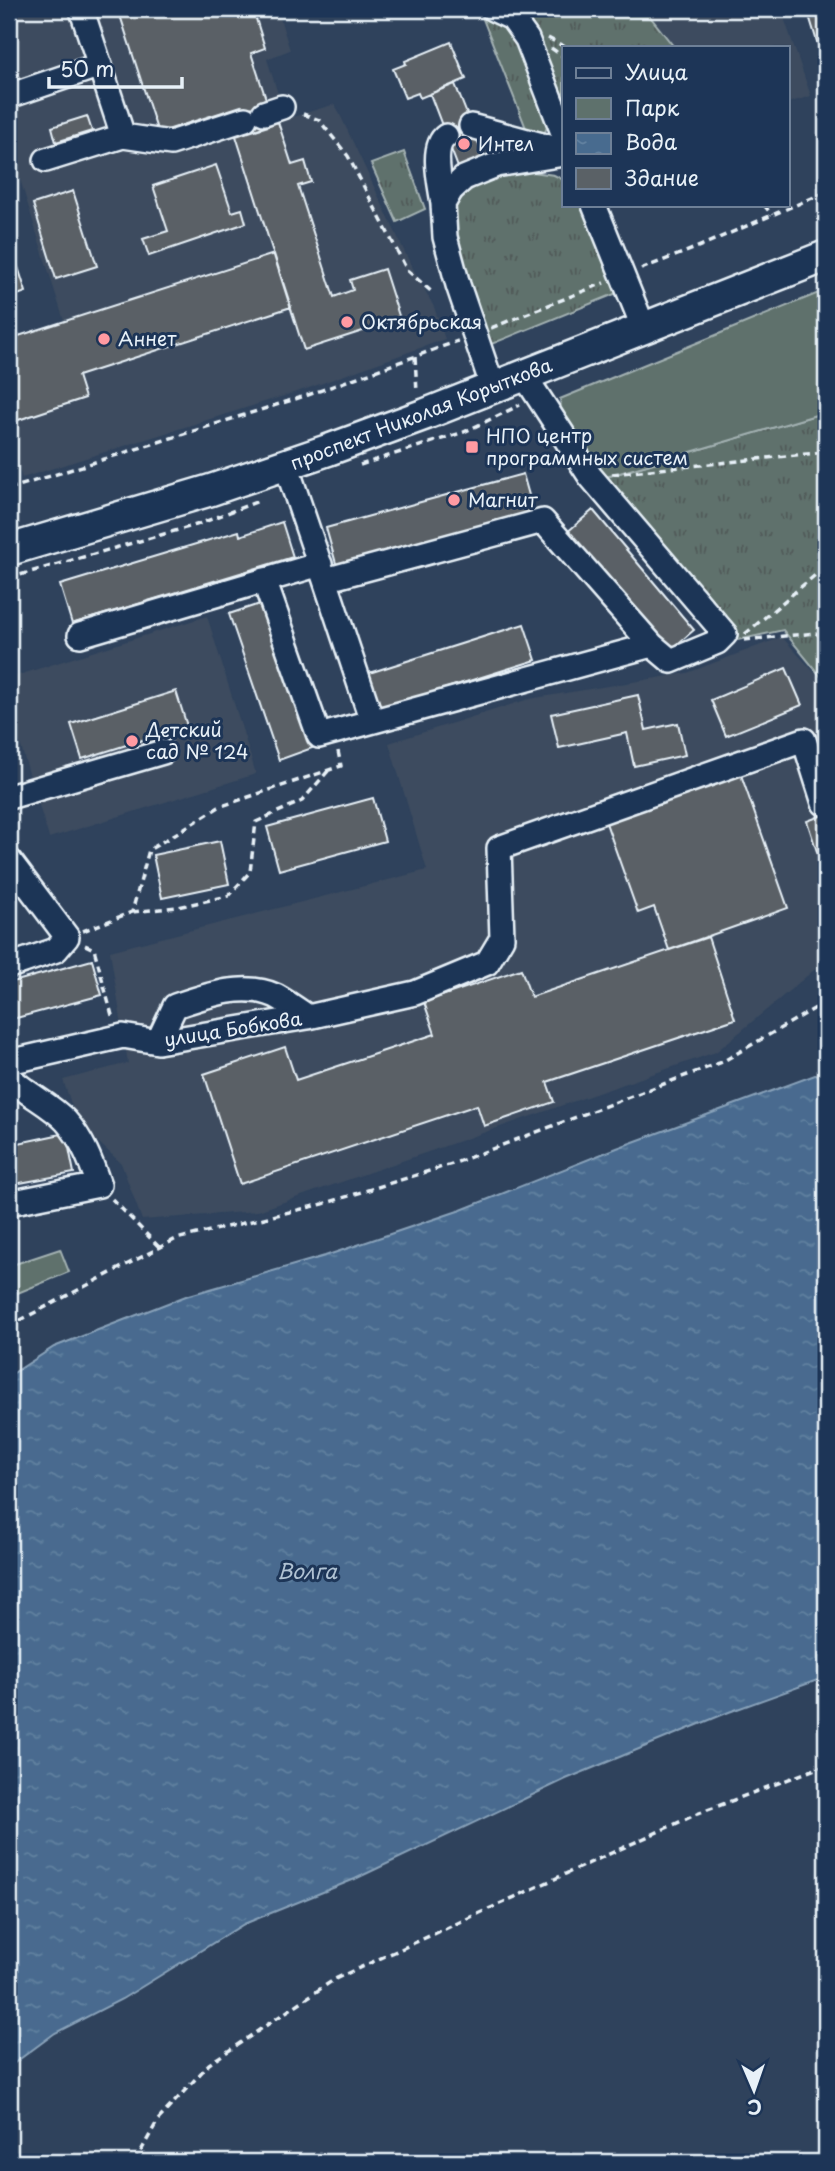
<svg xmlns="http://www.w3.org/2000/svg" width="835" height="2171" font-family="'Playpen Sans',sans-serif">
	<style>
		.built { fill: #3c4b5f }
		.grass { fill: url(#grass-tufts); stroke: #a3b1b2; stroke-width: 2 }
		.park { fill: #5e716c; stroke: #a3b1b2; stroke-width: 2 }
		.water { fill: url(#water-ripples); stroke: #88a1b9; stroke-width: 2 }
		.building { fill: #5a6166; stroke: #e8f1f8; stroke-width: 2 }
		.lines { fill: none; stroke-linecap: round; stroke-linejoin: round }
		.minor-casing { stroke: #e8f1f8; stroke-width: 28 }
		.major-casing { stroke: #e8f1f8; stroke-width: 35 }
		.path { stroke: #e8f1f8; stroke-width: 3.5; stroke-dasharray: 7 5; stroke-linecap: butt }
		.minor { stroke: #1d3557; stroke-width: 23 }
		.major { stroke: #1d3557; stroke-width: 30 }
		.poi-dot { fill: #ff9aa2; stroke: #1d3557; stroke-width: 2.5 }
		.labels { text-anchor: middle; stroke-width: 6; stroke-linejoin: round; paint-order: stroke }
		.poi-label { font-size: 19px; fill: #e8f1f8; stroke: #1d3557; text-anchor: start }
		.street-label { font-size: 19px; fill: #e8f1f8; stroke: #1d3557 }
		.water-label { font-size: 21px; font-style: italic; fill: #b0c2d3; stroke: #1d3557 }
	</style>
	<defs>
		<pattern id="grass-tufts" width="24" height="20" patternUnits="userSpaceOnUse" patternTransform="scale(1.75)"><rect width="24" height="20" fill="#5e716c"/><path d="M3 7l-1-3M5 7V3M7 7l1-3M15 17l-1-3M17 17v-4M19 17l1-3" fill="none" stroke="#515a59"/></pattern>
		<pattern id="water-ripples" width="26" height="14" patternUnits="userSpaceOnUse" patternTransform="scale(1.75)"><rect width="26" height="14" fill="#486b8f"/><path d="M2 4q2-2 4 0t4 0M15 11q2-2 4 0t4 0" fill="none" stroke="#6281a0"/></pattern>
	</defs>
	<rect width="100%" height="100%" fill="#2f425c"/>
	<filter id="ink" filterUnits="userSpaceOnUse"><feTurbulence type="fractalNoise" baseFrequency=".0143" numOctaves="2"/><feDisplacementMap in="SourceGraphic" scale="14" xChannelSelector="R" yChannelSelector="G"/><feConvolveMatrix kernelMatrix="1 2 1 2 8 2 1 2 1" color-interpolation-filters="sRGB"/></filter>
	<g filter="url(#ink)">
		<!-- built -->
		<path class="built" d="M9,9H277L290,50L267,59L286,119L335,104L408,259L434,307L445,339L306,389L22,478L9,438V339L64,321L9,144Z
			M644,9H781L811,96L788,103V47H673Z
			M207,616L256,774L49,838L9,708V678Z
			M782,637L826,685V960L716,1052L258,1211L142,1220L121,1163L78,1124L63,1080L128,1063L110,951L427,870L389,743L529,699L687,673Z"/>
		<!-- grass -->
		<path class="grass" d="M528,9H644L674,47H564V116L532,32Z
			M488,17L497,19L513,35L548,124L545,132L540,135L528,132L526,128L483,19Z
			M404,152L425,209L397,222L371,164Z
			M526,171L554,175L564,180V205H584L617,286V293L489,345C479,317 442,231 456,206C470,181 501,176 526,171Z
			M826,412V683L783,630L738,640L606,477Z"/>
		<!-- park -->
		<path class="park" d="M826,290V412L606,477L562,415L560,399Z
			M60,1249L69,1272L13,1295L9,1282V1266Z"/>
		<!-- water -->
		<path class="water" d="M826,1071V1677L729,1712L566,1779L355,1879L244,1924L122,1999L55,2033L9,2067V1376L54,1347L186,1296L325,1256L461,1210L617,1148Z"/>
		<!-- building -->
		<path class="building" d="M118,9H253L265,48L251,53L266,99L260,101L268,126L249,132L241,106L158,133Z
			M807,9H826V71Z
			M451,42L466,79L420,98L418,93L405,98L393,69L406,64L405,61Z
			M455,84L485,160L459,170L430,94Z
			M87,116L92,131L56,142L52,127Z
			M278,122L292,165L305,161L311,182L298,186L334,297L353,290L350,280L384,269L400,319L304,350L236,136Z
			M216,165L232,212L242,209L246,223L149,256L143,239L168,231L153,186Z
			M73,191L97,266L56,279L33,204Z
			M9,239L26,292L9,298Z
			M274,254L291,307L78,376L85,398L9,423V339Z
			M523,474L534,513L337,567L326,528Z
			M593,510L694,630L667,653L566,533Z
			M282,522L293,557L72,624L60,585L239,531L240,536Z
			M266,602L315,747L279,760L229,614Z
			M524,624L536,660L377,710L366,674Z
			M786,668L802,705L726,736L711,700Z
			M176,691L187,726L82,759L71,724Z
			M638,695L646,730L678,723L685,755L634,766L627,733L559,748L551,714Z
			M740,772L788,908L669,950L654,907L638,913L605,820Z
			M373,798L385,841L279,870L267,827Z
			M826,814V879L807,821Z
			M220,841L229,884L162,898L153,855Z
			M708,937L735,1019L547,1082L554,1102L484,1126L477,1105L240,1184L204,1074L285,1047L296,1080L435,1034L424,1002L521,969L531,997Z
			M92,960L102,995L9,1020V983Z
			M66,1133L74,1173L9,1185V1145Z"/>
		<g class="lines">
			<!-- minor casing -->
			<g class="minor-casing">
				<path id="minor" d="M493,9L512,18L527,39L564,135
					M82,11L123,136L171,143L245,119
					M9,96L100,65
					M264,113L282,107
					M471,126L557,149
					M46,160L123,136
					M443,204C441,187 430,147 446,136
					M594,205L644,329
					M493,388L458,285L445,237L443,204L451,190L464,178L496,165L564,154
					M286,465L325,580L543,521L652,645L671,661L717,642L725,634L590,476L524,375
					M264,580L319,736L652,645
					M325,580L372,721
					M80,635L320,564
					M9,797L163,752
					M9,860L67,937L56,950L9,966
					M158,1042L175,1006C205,996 245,981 276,996C287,1002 298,1010 308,1017
					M9,1062L123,1036L158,1042L308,1017L415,993L487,963L502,938L499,848L804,740L824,803
					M9,1077C26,1094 50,1104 66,1121C83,1140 91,1162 99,1185L9,1203"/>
			</g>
			<!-- major casing -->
			<g class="major-casing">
				<path id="major" d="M9,550L211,490L328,450L426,414L826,256"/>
			</g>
			<!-- path -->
			<path class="path" d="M548,38L565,47
				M551,48L564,57
				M303,114L319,120L348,156L407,270L433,293
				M764,205L772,215
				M641,269L693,249L826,192
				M491,328L604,283
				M415,357L417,392
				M360,465L464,432L520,405
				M612,474L826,452
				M9,475L14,487
				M9,489L308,395L458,341
				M9,578L196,525L261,500
				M745,634L826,566
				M744,640L816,633L826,641
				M132,912L178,907L228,896L250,872L256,822L302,801L328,771
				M83,931L132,912L149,850L219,807L341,766L338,751
				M85,945L94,949L113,1019
				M112,1199L159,1247
				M9,1326L176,1239L323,1204L452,1164L722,1062L826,1002
				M135,2162L158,2120L209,2064L335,1979L697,1814L826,1765"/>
			<!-- minor -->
			<use href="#minor" class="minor"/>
			<!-- major -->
			<use href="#major" class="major"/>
		</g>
	</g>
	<!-- markers -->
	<g class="poi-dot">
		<circle cx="464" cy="144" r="7"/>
		<circle cx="347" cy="322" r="7"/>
		<circle cx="104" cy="339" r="7"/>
		<rect x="465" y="440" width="14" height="14" rx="3.5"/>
		<circle cx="454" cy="500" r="7"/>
		<circle cx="132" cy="741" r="7"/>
	</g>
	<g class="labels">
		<!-- poi labels -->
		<g class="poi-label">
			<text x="478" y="151">Интел</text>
			<text x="361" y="329">Октябрьская</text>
			<text x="118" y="346">Аннет</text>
			<text x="486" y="443">НПО центр<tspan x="486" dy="22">программных систем</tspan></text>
			<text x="468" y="507">Магнит</text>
			<text x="146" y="737">Детский<tspan x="146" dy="22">сад № 124</tspan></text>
		</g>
		<!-- street labels -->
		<g class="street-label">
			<text transform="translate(421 414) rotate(-21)" y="7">проспект Николая Корыткова</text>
			<text transform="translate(233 1029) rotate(-9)" y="7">улица Бобкова</text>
		</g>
		<!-- water labels -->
		<g class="water-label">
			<text x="307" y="1579">Волга</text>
		</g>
	</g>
	<!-- margin -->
	<rect width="835" height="2171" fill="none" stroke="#1d3557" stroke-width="35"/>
	<rect x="18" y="18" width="800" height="2136" fill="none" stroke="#e8f1f8" stroke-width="2.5" filter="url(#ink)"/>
	<!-- legend -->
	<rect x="562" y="46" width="228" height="161" fill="#1d3557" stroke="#6e8097" stroke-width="2"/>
	<rect x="576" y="68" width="35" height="10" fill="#1d3557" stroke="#6e8097" stroke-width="2"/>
	<text x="625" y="80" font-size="21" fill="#e8f1f8">Улица</text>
	<rect x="576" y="98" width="35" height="21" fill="#5e716c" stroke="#6e8097" stroke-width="2"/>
	<text x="625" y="116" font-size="21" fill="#e8f1f8">Парк</text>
	<rect x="576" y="133" width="35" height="21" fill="url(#water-ripples)" stroke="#6e8097" stroke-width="2"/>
	<text x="625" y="150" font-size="21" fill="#e8f1f8">Вода</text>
	<rect x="576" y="168" width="35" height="21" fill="#5a6166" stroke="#6e8097" stroke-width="2"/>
	<text x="625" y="186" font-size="21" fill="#e8f1f8">Здание</text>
	<!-- north arrow -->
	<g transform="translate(754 2090) rotate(178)" stroke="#1d3557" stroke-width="5" paint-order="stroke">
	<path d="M0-5L12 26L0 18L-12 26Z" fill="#e8f1f8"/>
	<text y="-10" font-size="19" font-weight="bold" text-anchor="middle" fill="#e8f1f8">С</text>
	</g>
	<!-- scale -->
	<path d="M49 77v10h133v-10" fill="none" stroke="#e8f1f8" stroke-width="3.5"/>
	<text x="60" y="77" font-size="21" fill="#e8f1f8" stroke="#1d3557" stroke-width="5" paint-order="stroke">50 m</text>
</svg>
